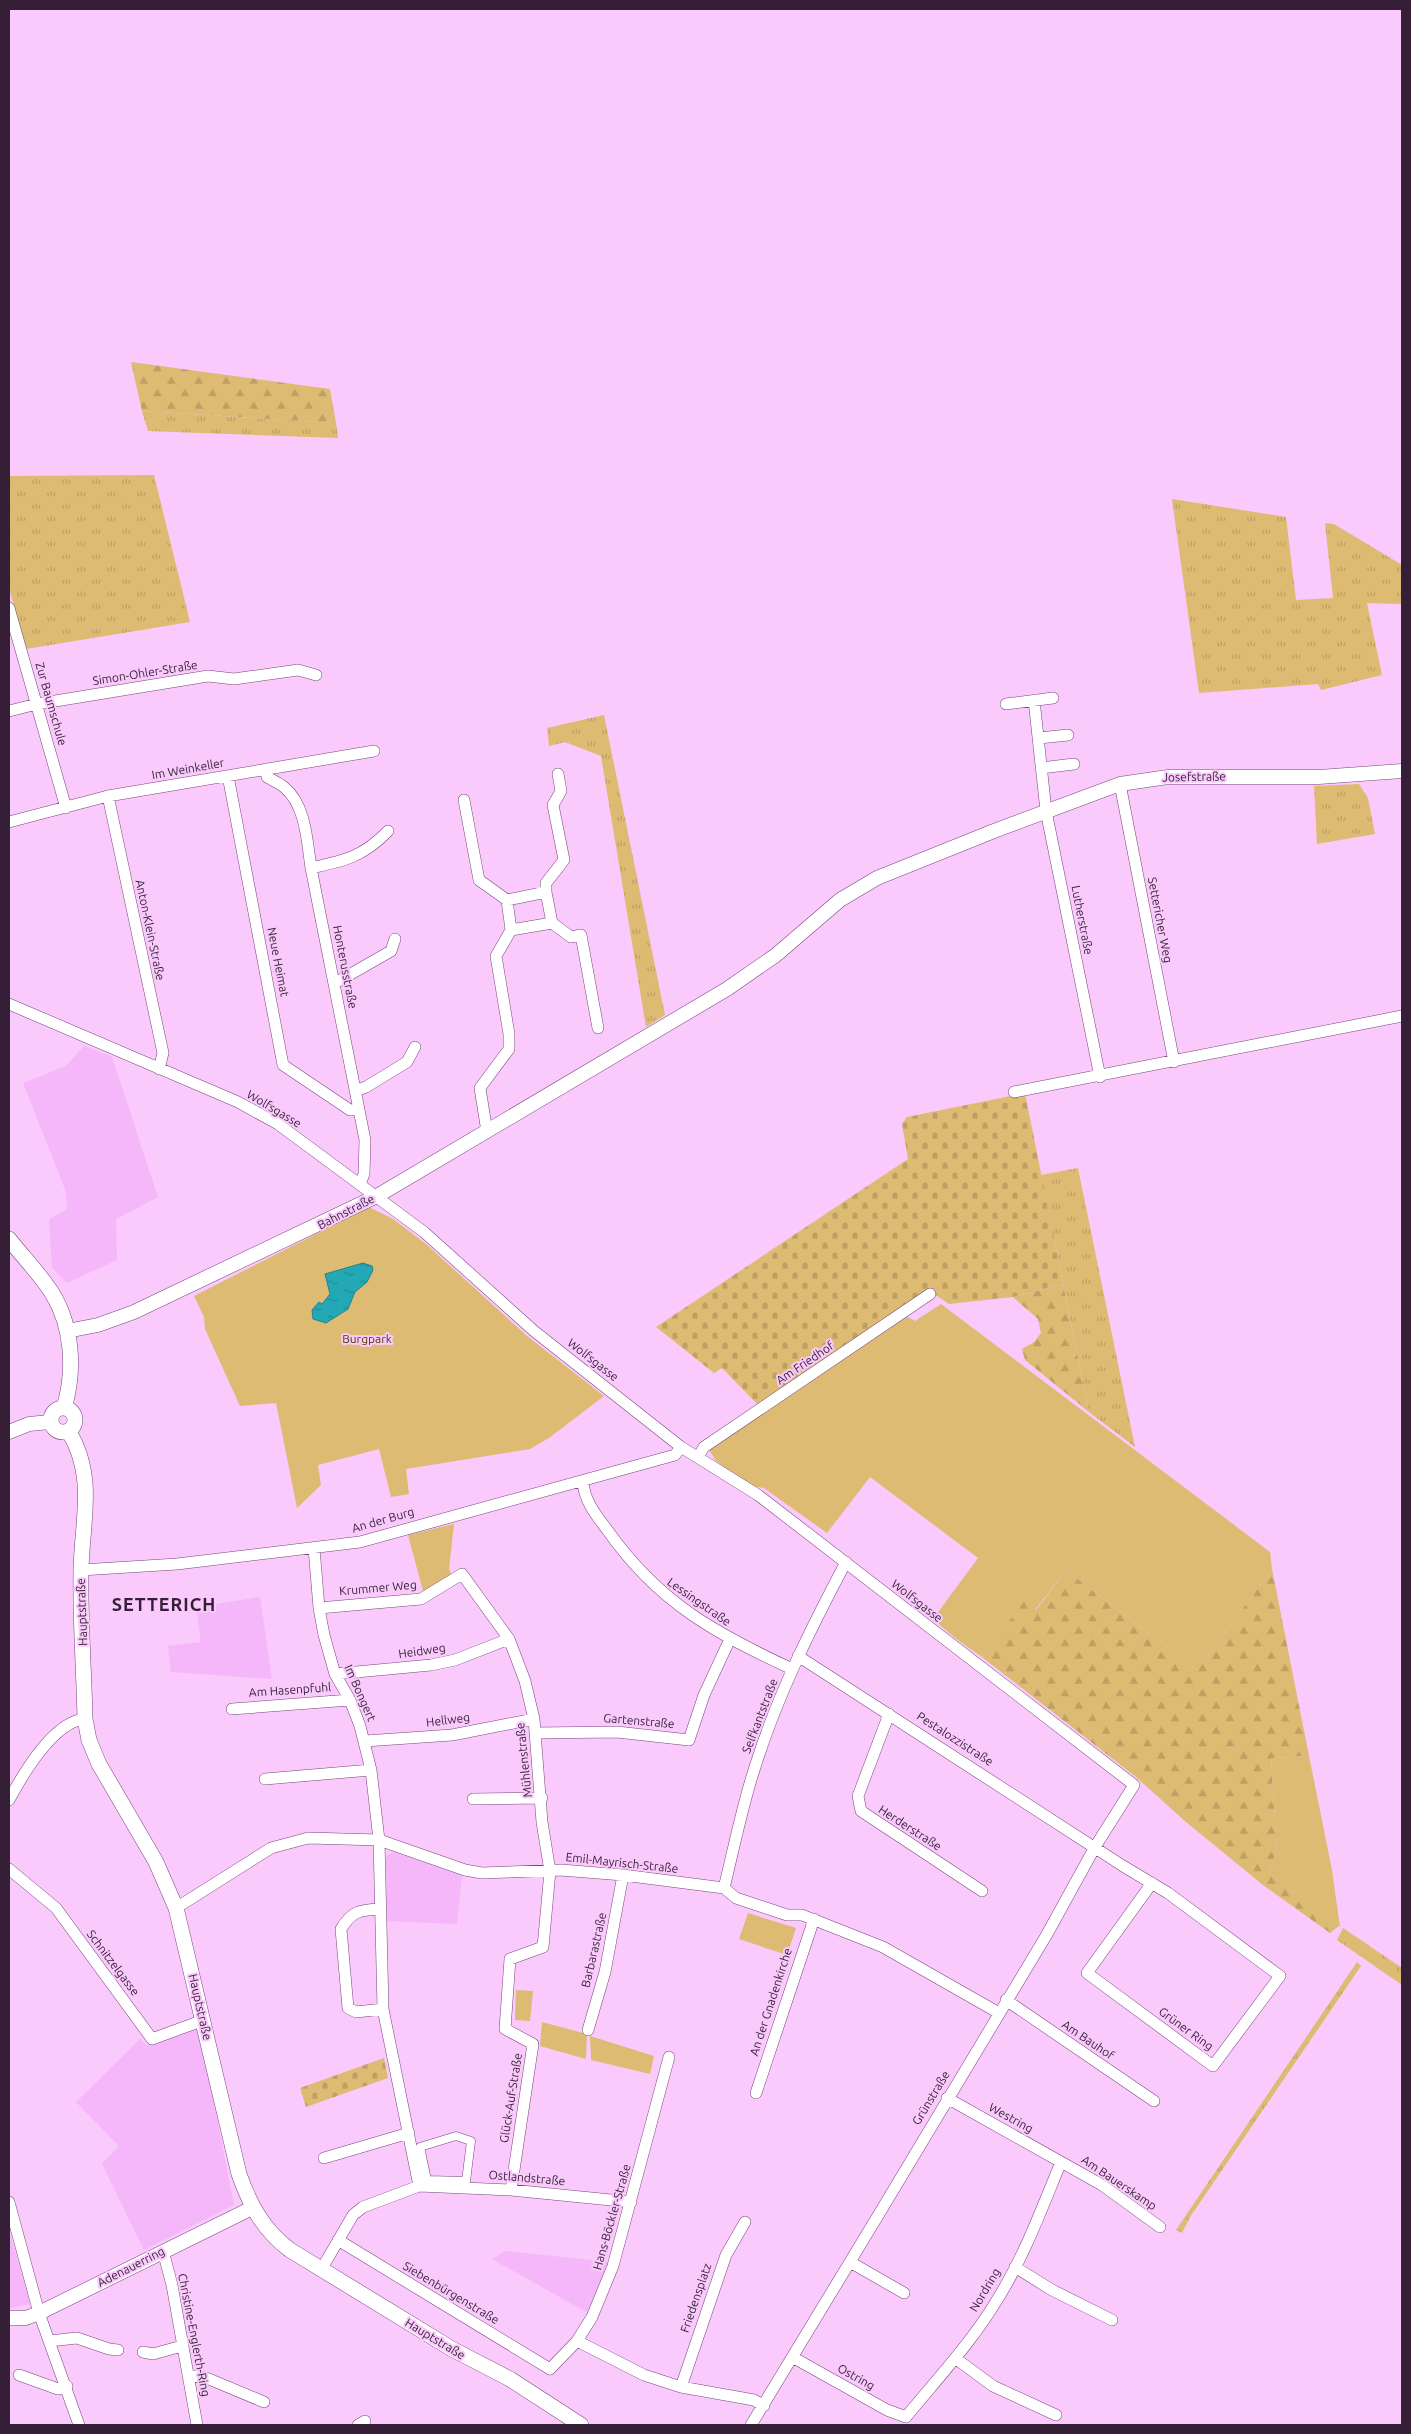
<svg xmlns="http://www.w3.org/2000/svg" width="1411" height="2434" font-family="Ubuntu,sans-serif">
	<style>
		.built { fill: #f6b7fa }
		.grass { fill: url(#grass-tufts) }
		.forest { fill: url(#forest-firs) }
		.cemetery { fill: url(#cemetery-stones) }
		.park { fill: #debb72 }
		.water { fill: url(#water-ripples); stroke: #28808f }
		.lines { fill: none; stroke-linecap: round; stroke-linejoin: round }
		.pedestrian-casing { stroke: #77457b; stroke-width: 9 }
		.minor-casing { stroke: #77457b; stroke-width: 12 }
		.tertiary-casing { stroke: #77457b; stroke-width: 15 }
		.secondary-casing { stroke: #77457b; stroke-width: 16 }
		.pedestrian { stroke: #fff; stroke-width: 8 }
		.minor { stroke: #fff; stroke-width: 11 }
		.tertiary { stroke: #fff; stroke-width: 14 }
		.secondary { stroke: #fff; stroke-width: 15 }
		.labels { text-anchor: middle; stroke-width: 4; stroke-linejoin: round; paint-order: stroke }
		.street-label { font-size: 12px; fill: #351f37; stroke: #f9cafb }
		.park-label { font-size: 12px; fill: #4c390b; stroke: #f9cafb }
		.district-label { font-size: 18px; font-weight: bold; letter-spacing: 1px; fill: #351f37; stroke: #f9cafb }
	</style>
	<defs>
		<pattern id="grass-tufts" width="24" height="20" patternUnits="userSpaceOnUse" patternTransform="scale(1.25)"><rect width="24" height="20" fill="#debb72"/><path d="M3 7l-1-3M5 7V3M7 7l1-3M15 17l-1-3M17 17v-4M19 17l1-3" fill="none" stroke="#bfa063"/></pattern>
		<pattern id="forest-firs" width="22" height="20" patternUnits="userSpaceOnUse" patternTransform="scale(1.25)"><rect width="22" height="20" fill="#debb72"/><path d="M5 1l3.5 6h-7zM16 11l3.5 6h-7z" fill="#bfa063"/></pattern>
		<pattern id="cemetery-stones" width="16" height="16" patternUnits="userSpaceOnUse" patternTransform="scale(1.25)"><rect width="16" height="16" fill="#debb72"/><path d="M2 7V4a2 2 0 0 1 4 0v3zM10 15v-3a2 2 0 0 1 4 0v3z" fill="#bfa063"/></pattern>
		<pattern id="water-ripples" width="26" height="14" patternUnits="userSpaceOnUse" patternTransform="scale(1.25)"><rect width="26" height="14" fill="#23a9b5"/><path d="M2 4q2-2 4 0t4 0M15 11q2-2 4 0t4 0" fill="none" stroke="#1f8994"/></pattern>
	</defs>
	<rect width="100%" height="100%" fill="#f9cafb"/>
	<!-- built -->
	<path class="built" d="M84,1046L112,1057L158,1197L116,1219L117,1260L67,1283L52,1268L49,1219L67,1209L66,1192L23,1083L66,1066Z
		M260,1597L272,1679L171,1672L168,1646L201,1642L196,1607Z
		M393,1852L462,1875L457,1924L387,1921L386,1856Z
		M199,2026L234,2205L144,2250L102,2164L119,2146L76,2102L140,2039L147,2046Z
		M9,2230L30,2304L9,2308Z
		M505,2251L610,2262L588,2313L492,2259Z"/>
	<!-- grass -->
	<path class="grass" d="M142,411L336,423L338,438L148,431Z
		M154,475L190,622L26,649L9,588V476Z
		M1172,499L1286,517L1296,600L1333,598L1325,523L1334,524L1402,565V604L1367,603L1382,675L1321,690L1318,684L1199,693Z
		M604,715L665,1015L646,1027L601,756L565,742L549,746L547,728Z
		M1359,784L1368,798L1375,834L1317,844L1314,786Z
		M1078,1168L1135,1447L1089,1412L1041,1175Z
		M1343,1928L1402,1968V1985L1337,1940Z
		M1357,1962L1361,1966L1190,2217L1182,2233L1176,2230Z"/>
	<!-- forest -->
	<path class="forest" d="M131,362L330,389L336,423L142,411Z
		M1063,1284L1089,1412L1025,1360L1022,1349L1034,1342L1041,1333L1038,1319L1013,1297Z
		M1272,1569L1309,1756L1271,1758L1277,1850L1269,1873L1339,1926L1330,1933L1263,1885L1186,1822L1136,1777L982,1657L1024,1600L1036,1610L1066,1570L1197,1670Z"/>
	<!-- cemetery -->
	<path class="cemetery" d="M1025,1093L1063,1284L1013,1297L949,1304L930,1291L758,1405L722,1368L714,1373L656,1327L908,1159L902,1124L907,1117Z
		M384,2058L388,2078L306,2107L300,2088Z"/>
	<!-- park -->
	<path class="park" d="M369,1207L393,1219L426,1244L527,1336L604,1396L549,1438L530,1449L406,1469L409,1494L391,1497L379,1449L318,1465L321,1485L297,1508L276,1403L240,1406L205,1329L204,1317L194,1296Z
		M941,1304L1270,1552L1272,1569L1197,1670L1066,1570L1035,1610L1024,1601L982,1657L955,1638L933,1619L978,1558L870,1477L827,1533L764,1488L750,1486L716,1461L708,1448L906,1316L915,1321Z
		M454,1524L449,1569L452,1575L423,1591L408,1535Z
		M1309,1756L1332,1870L1340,1927L1269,1873L1277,1850L1271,1758Z
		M748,1913L796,1928L787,1955L739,1939Z
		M516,1990L533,1991L530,2021L515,2020Z
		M542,2022L587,2034L586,2059L540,2046Z
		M590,2036L654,2056L650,2074L591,2060Z"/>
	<!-- water -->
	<path class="water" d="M363,1263L372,1266L373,1270L367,1282L355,1292L348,1309L326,1323L313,1319L312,1310L319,1302L322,1304L330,1294L325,1274Z"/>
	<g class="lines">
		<!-- pedestrian casing -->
		<g class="pedestrian-casing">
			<path id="pedestrian" d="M456,2136L471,2141L466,2181L427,2180L420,2147Z"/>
		</g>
		<!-- minor casing -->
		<g class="minor-casing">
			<path id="minor" d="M9,608L66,808
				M1034,700L1046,811L1100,1077
				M1006,704L1053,698
				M9,711L37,704L208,676L234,679L298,670L316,675
				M1039,738L1068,735
				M1041,768L1074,764
				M266,769L267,777C272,780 279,783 284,787C306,805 307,841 311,868L365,1140L364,1174L360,1184
				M558,774L561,791L553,805L564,860L546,883V892L552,923L571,937L581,935L598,1028
				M228,776L283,1065L350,1110L358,1109
				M1120,784L1174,1062
				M108,796L163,1053L159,1069
				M464,800L479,880L507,900L511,930L496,956L509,1034V1049L480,1088L487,1132
				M9,822L108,796L374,751
				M311,868C344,861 363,857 388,831
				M507,900L546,892
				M511,930L552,923
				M335,983L391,951L395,939
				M9,1004L238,1102L278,1124L424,1232L534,1331L681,1447L758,1495L1134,1785L1095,1847L1046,1936L879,2214L751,2425
				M355,1091L366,1087L407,1062L415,1047
				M1014,1092L1402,1016
				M698,1457L704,1447L930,1294
				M583,1481C584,1501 596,1515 608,1531C659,1603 715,1633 792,1669
				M314,1548L319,1608L324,1635L335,1674L350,1700L360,1726L371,1770L379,1840L383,2009L419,2186
				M81,1570L177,1564L360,1542L675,1455L681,1447
				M319,1608L421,1599L462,1574L509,1639L525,1681L534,1719L542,1822L550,1871L543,1947L510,1959L505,2029L533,2044L511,2190
				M798,1656L1123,1866L1168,1893L1280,1976L1213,2066L1087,1973L1152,1883
				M335,1674L431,1665L455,1660L509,1639
				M232,1709L350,1700
				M889,1714L858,1796L861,1811L982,1891
				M536,1733L617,1732L689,1740L704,1695L730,1639
				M365,1741L452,1735L534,1719
				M265,1779L371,1770
				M473,1799L542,1798
				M9,1800C23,1774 54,1721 85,1719
				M9,1869L56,1908L152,2039L204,2020
				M724,1888C734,1848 742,1806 755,1767C777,1696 811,1628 846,1562
				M176,1908L271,1848L308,1838L379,1840L465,1870L482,1873L561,1870L623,1875L724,1888L736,1898L787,1915H802L883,1947L999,2013
				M380,1909C359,1910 352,1911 341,1929L348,2008L356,2012L383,2009
				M1006,2000L1154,2101
				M588,2030L605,1972L623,1875
				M756,2093L814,1919
				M947,2098L1102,2185L1160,2227
				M324,2158L409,2133
				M9,2202L39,2313L79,2425
				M338,2240L550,2369L577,2341L592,2317L613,2266L669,2057
				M163,2251L172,2285L197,2425
				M850,2262L904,2293
				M1015,2267L1052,2290L1112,2320
				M321,2270L353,2215L363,2207L419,2186L511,2190L631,2202
				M49,2341L77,2338L109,2349L118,2350
				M577,2341L644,2375L681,2387L754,2400L764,2406
				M143,2352L153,2354L182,2346
				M794,2358L887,2410L906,2417
				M955,2358L993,2386L1056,2415
				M19,2375L58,2389L67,2386
				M189,2375L209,2379L264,2402
				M681,2387L726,2255L745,2222
				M906,2417C937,2379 972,2342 997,2300C1024,2257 1042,2208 1061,2162
				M358,2425L365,2421"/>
		</g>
		<!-- tertiary casing -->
		<g class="tertiary-casing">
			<path id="tertiary" d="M67,1331L98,1325L134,1312L377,1196L727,989L776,955L840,900L877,878L994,831L1120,784L1168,777H1319L1402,771
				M9,1432L29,1424L50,1422
				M9,2318H26L39,2313L252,2208"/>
		</g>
		<!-- secondary casing -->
		<g class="secondary-casing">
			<path id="secondary" d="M9,1239C23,1257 40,1274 52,1293C73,1327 75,1371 64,1408
				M51 1420a12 12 0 1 1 24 0a12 12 0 1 1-24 0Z
				M69,1432C96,1476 82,1521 81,1570C80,1619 84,1670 85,1719L89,1740L99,1764L156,1862L176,1908L239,2174C250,2205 263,2230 290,2250L452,2349L510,2379L581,2425"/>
		</g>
		<!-- pedestrian -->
		<use href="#pedestrian" class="pedestrian"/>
		<!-- minor -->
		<use href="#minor" class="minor"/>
		<!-- tertiary -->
		<use href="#tertiary" class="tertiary"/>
		<!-- secondary -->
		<use href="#secondary" class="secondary"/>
	</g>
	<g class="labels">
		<!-- street labels -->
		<g class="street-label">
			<text transform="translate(145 673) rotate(-9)" y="4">Simon-Ohler-Straße</text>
			<text transform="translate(51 704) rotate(74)" y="4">Zur Baumschule</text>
			<text transform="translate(188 769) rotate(-10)" y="4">Im Weinkeller</text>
			<text transform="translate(1194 777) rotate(-1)" y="4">Josefstraße</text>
			<text transform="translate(1082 920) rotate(79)" y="4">Lutherstraße</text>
			<text transform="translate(1160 920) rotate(79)" y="4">Settericher Weg</text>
			<text transform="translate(150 930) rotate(78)" y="4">Anton-Klein-Straße</text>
			<text transform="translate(278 962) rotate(79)" y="4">Neue Heimat</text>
			<text transform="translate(345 967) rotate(79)" y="4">Honterusstraße</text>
			<text transform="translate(274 1109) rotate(31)" y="4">Wolfsgasse</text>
			<text transform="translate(346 1212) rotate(-27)" y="4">Bahnstraße</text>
			<text transform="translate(593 1360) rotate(38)" y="4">Wolfsgasse</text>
			<text transform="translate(805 1363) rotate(-34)" y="4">Am Friedhof</text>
			<text transform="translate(383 1520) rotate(-16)" y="4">An der Burg</text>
			<text transform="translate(378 1588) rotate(-5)" y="4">Krummer Weg</text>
			<text transform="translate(917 1601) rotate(38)" y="4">Wolfsgasse</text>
			<text transform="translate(699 1602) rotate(35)" y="4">Lessingstraße</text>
			<text transform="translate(82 1612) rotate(-92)" y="4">Hauptstraße</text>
			<text transform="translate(422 1651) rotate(-8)" y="4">Heidweg</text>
			<text transform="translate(290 1690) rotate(-4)" y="4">Am Hasenpfuhl</text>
			<text transform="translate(360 1693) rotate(66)" y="4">Im Bongert</text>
			<text transform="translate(760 1716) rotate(-69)" y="4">Selfkantstraße</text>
			<text transform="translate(448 1720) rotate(-7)" y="4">Hellweg</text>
			<text transform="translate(639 1721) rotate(5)" y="4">Gartenstraße</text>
			<text transform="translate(955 1739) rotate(33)" y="4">Pestalozzistraße</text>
			<text transform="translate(524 1760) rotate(-96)" y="4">Mühlenstraße</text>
			<text transform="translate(910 1828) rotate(33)" y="4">Herderstraße</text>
			<text transform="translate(622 1863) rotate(6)" y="4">Emil-Mayrisch-Straße</text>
			<text transform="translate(594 1950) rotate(-77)" y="4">Barbarastraße</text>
			<text transform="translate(113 1963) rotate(53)" y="4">Schnitzelgasse</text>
			<text transform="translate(771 2002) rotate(-72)" y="4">An der Gnadenkirche</text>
			<text transform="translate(200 2007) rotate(77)" y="4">Hauptstraße</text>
			<text transform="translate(1186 2029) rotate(36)" y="4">Grüner Ring</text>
			<text transform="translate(1088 2040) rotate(34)" y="4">Am Bauhof</text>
			<text transform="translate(511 2098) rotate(-81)" y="4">Glück-Auf-Straße</text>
			<text transform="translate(931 2098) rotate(-59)" y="4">Grünstraße</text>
			<text transform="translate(1011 2118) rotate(29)" y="4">Westring</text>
			<text transform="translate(527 2178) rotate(5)" y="4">Ostlandstraße</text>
			<text transform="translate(1119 2183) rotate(34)" y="4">Am Bauerskamp</text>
			<text transform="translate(612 2217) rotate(-74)" y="4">Hans-Böckler-Straße</text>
			<text transform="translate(131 2267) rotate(-27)" y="4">Adenauerring</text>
			<text transform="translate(985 2290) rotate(-59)" y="4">Nordring</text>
			<text transform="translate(451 2293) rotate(31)" y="4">Siebenbürgenstraße</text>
			<text transform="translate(696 2298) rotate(-71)" y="4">Friedensplatz</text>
			<text transform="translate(194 2335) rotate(79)" y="4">Christine-Englerth-Ring</text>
			<text transform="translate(435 2339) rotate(31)" y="4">Hauptstraße</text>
			<text transform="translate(856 2377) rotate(29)" y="4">Ostring</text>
		</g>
		<!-- park labels -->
		<g class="park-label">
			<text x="367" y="1343">Burgpark</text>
		</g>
		<!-- district labels -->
		<g class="district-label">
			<text x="164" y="1611">SETTERICH</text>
		</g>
	</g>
	<!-- border -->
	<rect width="1411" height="2434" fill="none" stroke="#351f37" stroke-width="20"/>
</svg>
